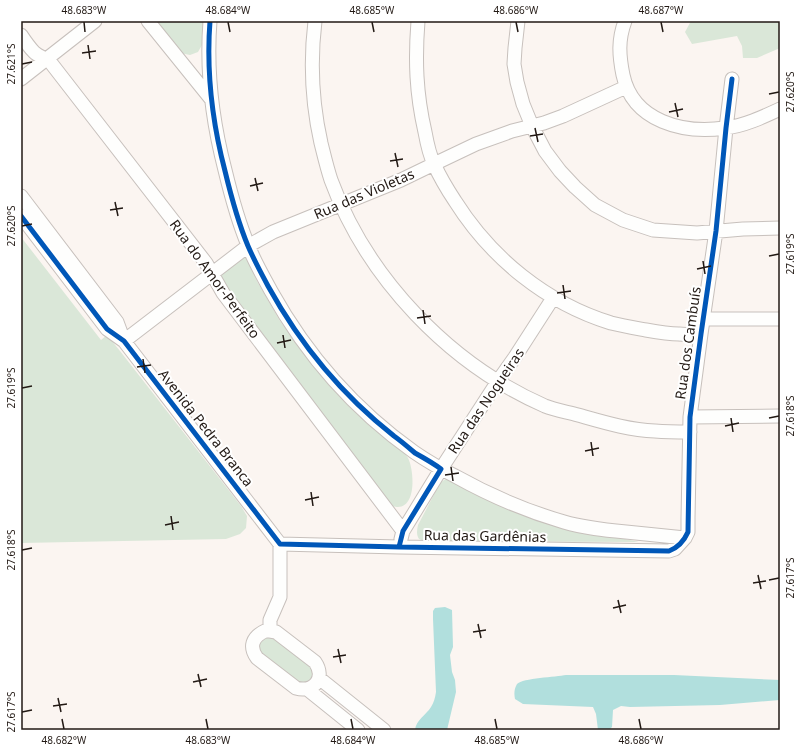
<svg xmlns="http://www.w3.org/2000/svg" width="801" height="751" font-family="'Noto Sans',sans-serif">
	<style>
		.green { fill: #dae7d8 }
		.water { fill: #b1dfdd }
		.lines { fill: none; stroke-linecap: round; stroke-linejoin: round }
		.minor-casing { stroke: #c7c0bc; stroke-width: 15 }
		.minor { stroke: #fefefd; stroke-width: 13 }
		.cycleway-casing { stroke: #fff; stroke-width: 8 }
		.cycleway { stroke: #0057b8; stroke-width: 5 }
		.ticks { fill: none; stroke: #221914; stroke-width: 1.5 }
		.labels { text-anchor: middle; stroke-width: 4; stroke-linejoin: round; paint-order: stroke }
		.street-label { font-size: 14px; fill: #221914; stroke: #fff }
		.neatline { fill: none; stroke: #221914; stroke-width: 1.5 }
		.ticks-label { font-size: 10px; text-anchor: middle; fill: #221914 }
	</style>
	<rect width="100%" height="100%" fill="#fbf5f1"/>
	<!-- green -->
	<path class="green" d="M155,21H204L202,45L198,52L190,55L180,53Z
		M691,21H780V48L757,58H743L742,46L737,36L692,44L685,32Z
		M21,237L101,340L107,335L120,351L241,506L247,516L246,528L240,534L226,539L21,543Z
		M245,256L258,283L280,321L302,351L328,383L404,453C405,454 407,456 408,458C414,469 417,508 397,507C395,507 393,506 391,505L218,277Z
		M449,478L597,533L639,542L424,541L419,539C416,534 417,530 418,525L440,483L444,480Z
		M266,637H273L311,666L313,676L309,682L299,683L261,654C256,646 259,641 266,637Z"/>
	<!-- water -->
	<path class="water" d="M445,607L452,610L453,647L450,655L452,672L455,680L456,692L447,730H415C416,720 426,715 431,707C434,702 435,698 436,692L433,619V611L435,608Z
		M566,675H674L780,680V700L720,705L630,707L621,706L613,710L612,727L609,730H598L596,714L593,707L523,704L515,699C514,694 514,689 517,684C523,678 556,677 566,675Z"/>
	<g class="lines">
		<!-- minor casing -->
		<g class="minor-casing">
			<path id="minor" d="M148,21L211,99
				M210,21C206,72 212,120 225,170C231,195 238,221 248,245C254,261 263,276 271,291C306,354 355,410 414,452C427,461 441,469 455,476C489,495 526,511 564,522C584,528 605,530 626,532C646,534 666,536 685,538
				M315,21C310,62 312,103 321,143C324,155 327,168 331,180C367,278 449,364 545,406C555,410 567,412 578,415C603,422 629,430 655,431C667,432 678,432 690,432
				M418,21C415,60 416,93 425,132C427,143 429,154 434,164C440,177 447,189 455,201C491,258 546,303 611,323C623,326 635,328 646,330C657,332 669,334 679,334C686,335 694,334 701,334
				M518,21L515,48L514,64L517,82L523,104L532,126L545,151L560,171L575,187L595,205L623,220L653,230L697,233L743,229L780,228
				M625,21C618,40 619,55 623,75C633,122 684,134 725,128C744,126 763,117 780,109
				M21,35C25,41 29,47 34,52C39,57 46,58 51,63L206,263L223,293L403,531
				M21,79L95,21
				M21,196L117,322L124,341L280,544
				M21,216L107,329L124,341
				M703,319H780
				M124,341L248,246L273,232L401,180L434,164L476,144L512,131L544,123L563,116L626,87
				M690,417L780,416
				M401,539L403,531L441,469L498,381L515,357L553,298
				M280,544L399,547L669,551L675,549L685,538L688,532V518L690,417L701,334L716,231L726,128L732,79
				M265,631H270L276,632L315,662C326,678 314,693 296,688L257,658C249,647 252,637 265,631Z
				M270,631V620L280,597V544
				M319,678L384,730
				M307,689L358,730"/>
		</g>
		<!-- minor -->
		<use href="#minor" class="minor"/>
		<!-- cycleway casing -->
		<g class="cycleway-casing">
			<path id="cycleway" d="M210,21C206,73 212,121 225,171C231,196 238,222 248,246C254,260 261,273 268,286C300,344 342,395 394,436C401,441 408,447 415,453C424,458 433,463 441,469L403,531L399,547
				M21,216L107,329L124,341L280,544L399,547L669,551C677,548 684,541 688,532L690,417L701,334L716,231L726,128L732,79"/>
		</g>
		<!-- cycleway -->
		<use href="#cycleway" class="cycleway"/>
	</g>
	<!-- ticks -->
	<path class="ticks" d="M84,22L85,32M228,22L230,32M372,22L374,32M516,22L518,32M661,22L663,32M88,45L90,59M82,53L96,51M22,64L32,62M769,94L779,92M675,103L678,117M669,112L683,109M535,128L538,142M530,136L543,134M395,153L398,167M390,161L403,159M255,178L258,191M250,186L263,183M115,202L118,216M110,210L123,208M22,226L32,224M769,256L779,254M703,261L705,274M697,269L711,266M563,285L565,299M557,293L571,291M423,310L425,324M417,318L431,316M283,335L285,348M277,343L291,340M143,359L145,373M137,367L151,365M22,388L32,386M731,418L733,432M769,418L779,416M725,426L739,423M591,442L593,456M585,451L599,448M451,467L453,481M445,475L459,473M311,492L313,506M305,500L319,497M171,516L173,530M165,525L179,522M22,550L32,548M758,575L761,589M769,580L779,578M753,583L766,581M618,600L621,613M613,608L626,605M478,624L481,638M473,632L486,630M338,649L341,663M333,657L346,655M198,674L201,687M193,682L207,679M58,698L61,712M53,706L67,704M22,712L32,710M62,719L64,729M206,719L208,729M351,719L353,729M495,719L497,729M639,719L641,729"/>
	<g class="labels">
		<!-- street labels -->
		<g class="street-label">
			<text transform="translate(364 194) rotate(-23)" y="5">Rua das Violetas</text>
			<text transform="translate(215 279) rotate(54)" y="5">Rua do Amor-Perfeito</text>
			<text transform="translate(688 343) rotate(-82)" y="5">Rua dos Cambuís</text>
			<text transform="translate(486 401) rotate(-56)" y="5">Rua das Nogueiras</text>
			<text transform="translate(206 428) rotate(52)" y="5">Avenida Pedra Branca</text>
			<text transform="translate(485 536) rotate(1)" y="5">Rua das Gardênias</text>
		</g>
	</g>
	<!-- border -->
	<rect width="801" height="751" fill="none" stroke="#ffffff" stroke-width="44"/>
	<rect x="22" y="22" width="757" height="707" class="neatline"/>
	<g class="ticks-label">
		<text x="84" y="14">48.683°W</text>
		<text x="228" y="14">48.684°W</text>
		<text x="372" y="14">48.685°W</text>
		<text x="516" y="14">48.686°W</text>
		<text x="661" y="14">48.687°W</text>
		<text transform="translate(11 64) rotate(-90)" y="4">27.621°S</text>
		<text transform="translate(790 92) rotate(-90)" y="4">27.620°S</text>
		<text transform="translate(11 226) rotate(-90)" y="4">27.620°S</text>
		<text transform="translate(790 254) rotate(-90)" y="4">27.619°S</text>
		<text transform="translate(11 388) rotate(-90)" y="4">27.619°S</text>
		<text transform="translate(790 416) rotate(-90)" y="4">27.618°S</text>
		<text transform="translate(11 550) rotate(-90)" y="4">27.618°S</text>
		<text transform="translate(790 578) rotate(-90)" y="4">27.617°S</text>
		<text transform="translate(11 712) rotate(-90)" y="4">27.617°S</text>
		<text x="64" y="744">48.682°W</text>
		<text x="208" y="744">48.683°W</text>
		<text x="353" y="744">48.684°W</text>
		<text x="497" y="744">48.685°W</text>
		<text x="641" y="744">48.686°W</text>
	</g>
</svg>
